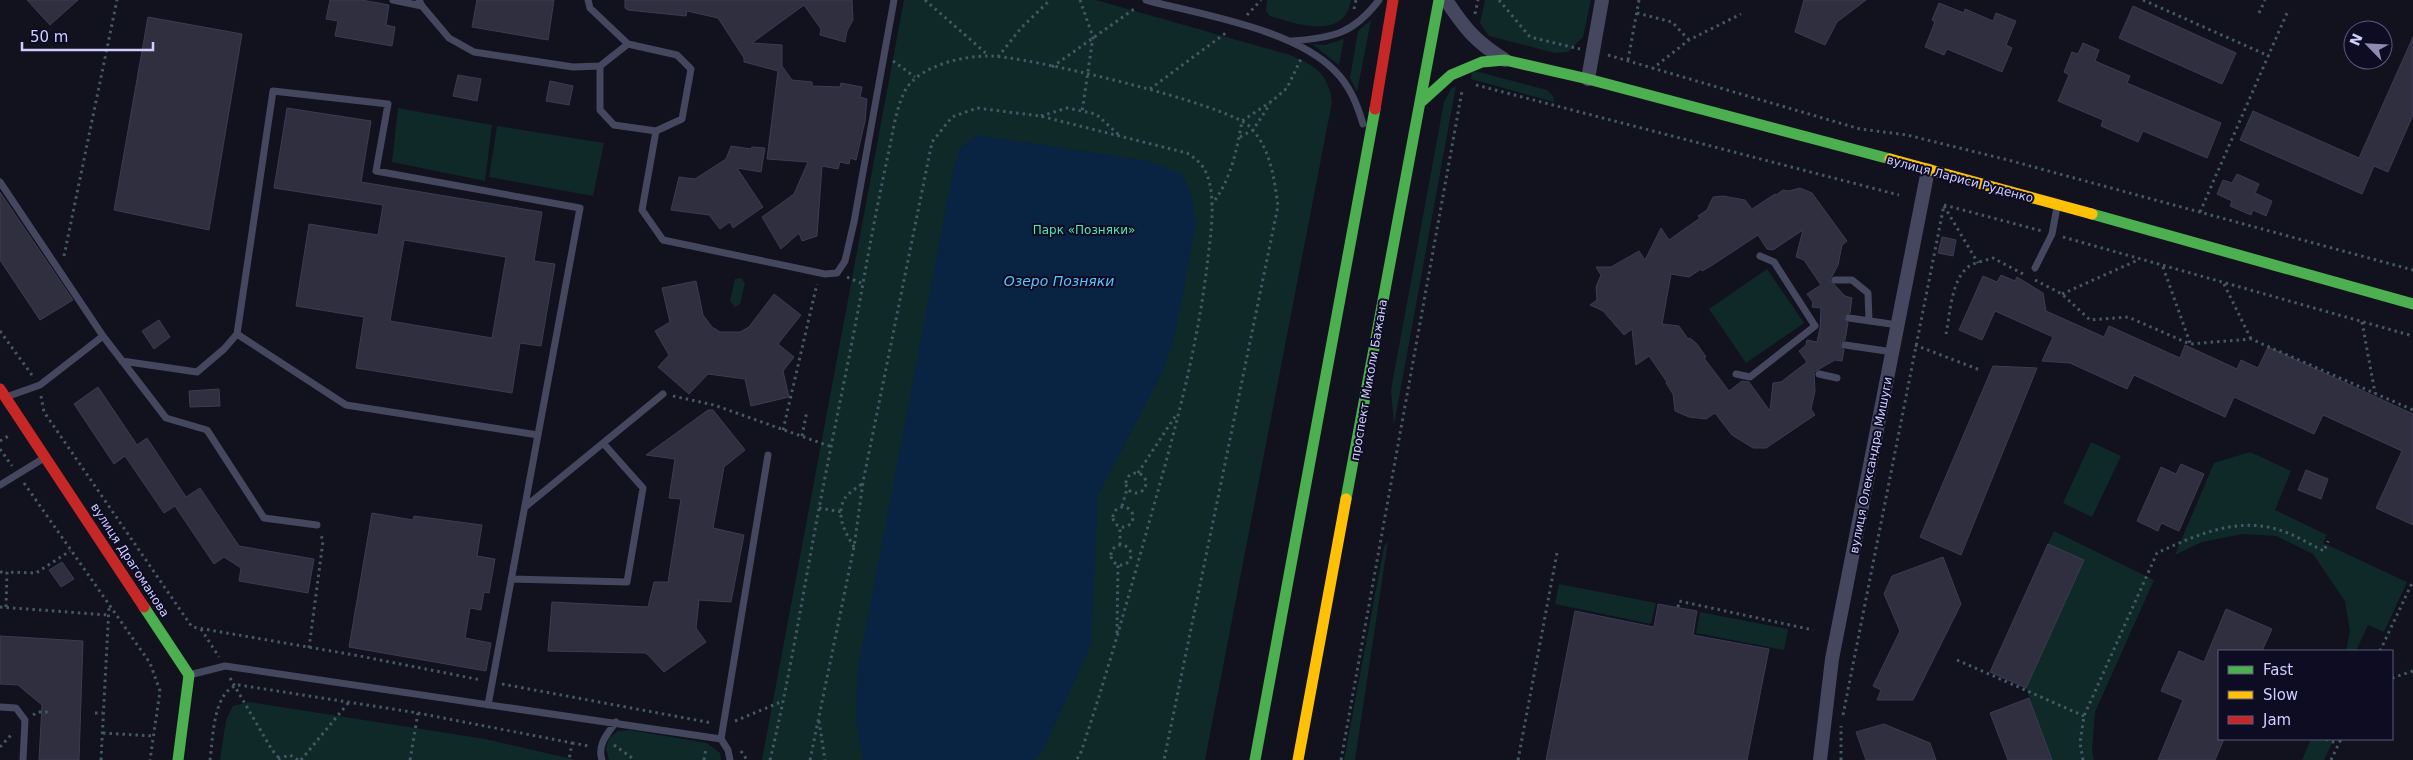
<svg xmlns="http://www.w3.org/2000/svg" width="2413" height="760" font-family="'DejaVu Sans',sans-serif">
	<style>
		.green { fill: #0f2928 }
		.water { fill: #092342 }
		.building { fill: #302f40; stroke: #3c3b52; fill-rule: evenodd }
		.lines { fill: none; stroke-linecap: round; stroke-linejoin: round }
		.path { stroke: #455865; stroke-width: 3; stroke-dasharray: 2.5 4; stroke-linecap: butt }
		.lane { stroke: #45475f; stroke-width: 7 }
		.street { stroke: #45475f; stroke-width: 14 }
		.fast { stroke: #4caf50; stroke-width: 11 }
		.slow { stroke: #ffc107; stroke-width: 11 }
		.jam { stroke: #c62828; stroke-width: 11 }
		.labels { text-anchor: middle; stroke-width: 4; stroke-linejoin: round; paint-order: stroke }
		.street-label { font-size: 12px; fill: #cfceff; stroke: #0e0c23 }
		.park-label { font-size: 12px; fill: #52e7b3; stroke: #0e0c23 }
		.water-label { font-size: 14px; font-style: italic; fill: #5cc4ff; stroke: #0e0c23 }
	</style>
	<rect width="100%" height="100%" fill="#12111e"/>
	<!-- green -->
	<path class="green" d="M904,0H1096L1290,55C1316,66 1328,73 1332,102L1205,760H762Z
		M1267,0H1351C1345,41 1296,24 1270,16L1266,11Z
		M1485,0H1591L1583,37L1568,52L1555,53L1489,36L1480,23Z
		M1371,20L1357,92L1350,78L1358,31Z
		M1344,39L1339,65L1312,44L1325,45Z
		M1472,72H1479L1547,90L1553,96L1554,102L1471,79Z
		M1456,86L1394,425L1391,390L1444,102L1451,89Z
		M398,108L492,125L485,181L392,162Z
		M497,126L604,143L593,196L489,177Z
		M1767,269L1804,323L1746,363L1709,309Z
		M741,278L745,283L740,304L735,307L730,301L735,279Z
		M2091,442L2121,456L2092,517L2063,503Z
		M2250,452L2291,471L2275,510L2327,535L2323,543L2407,582L2384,632L2368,625L2356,651H2346L2350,631L2345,601L2313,554L2276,536L2242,534L2202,542L2175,555L2214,463Z
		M2054,531L2154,580L2095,712L2092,751L2094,760H2052L2026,688L2084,560L2048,544Z
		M1388,541L1355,760H1344L1384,547Z
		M1559,584L1656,603L1651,624L1555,604Z
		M1700,612L1788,629L1784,650L1696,633Z
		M249,702L485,739L576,760H220L226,720L233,706Z
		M630,730L707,743L720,753L721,760H609L606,749L609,738L618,731Z
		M2311,739H2334L2324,760H2302Z"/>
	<!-- water -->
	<path class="water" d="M977,135L1149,161L1182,174L1191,194L1196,223L1175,335L1164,369L1098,495L1091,645L1043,750L1035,760H865L862,755L856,718L858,669L954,166L961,147Z"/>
	<!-- building -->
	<path class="building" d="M27,0H78L50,25Z
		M330,0H362L389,5L386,25L395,27L392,46L335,36L338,21L326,19Z
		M477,0H554L548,40L472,27Z
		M625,0H852L853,20L847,31L845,42L820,35L821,29L804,5L752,43L782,45V66L792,80L812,82V86L840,87L841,83L862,87L860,97L867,99L865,121L856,160L850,158L849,164L840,162L838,169L822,166L817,236L802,241L799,233L781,249L762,217L794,194L808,162L767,159L778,71L744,62V58L718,18L687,11L686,16L628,10L625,8Z
		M1804,0H1866L1837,22L1825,45L1795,32Z
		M1939,3L1964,13L1965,9L1993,21L1996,13L2016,21L2006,45L2012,48L2002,72L1947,49L1944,55L1925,47L1935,22L1932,20Z
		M2133,6L2236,53L2222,84L2119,38Z
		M148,17L242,34L209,230L114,210Z
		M2413,37V115L2388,172L2374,166L2362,194L2240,140L2253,111L2359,158Z
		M2083,43L2099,50L2095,61L2130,76L2127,83L2221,123L2207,158L2143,131L2138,142L2101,126L2103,120L2058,101L2069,75L2064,72L2072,52L2078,54Z
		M458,75L481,79L477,101L453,96Z
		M550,81L573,86L569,105L546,101Z
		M287,108L371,121L361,182L542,212L534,261L555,264L541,346L520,343L512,393L356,368L364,317L296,306L309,224L378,235L383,205L274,188ZM404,240L506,257L492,338L390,321Z
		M731,146L751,149L752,147L765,148L761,172L737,168L763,207L733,228L730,222L720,229L709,215L671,210L679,177L695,179L726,159Z
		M2237,174L2259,184L2255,193L2272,201L2266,216L2253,210L2251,215L2230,206L2232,201L2217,194L2223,180L2232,183Z
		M1800,188L1812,193L1847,241L1842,245L1838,265L1830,280L1845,296L1852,298L1850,313L1844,317L1848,323L1845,340L1840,344L1844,350L1842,361L1835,360L1814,372L1815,391L1811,409L1815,415L1766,448H1753L1732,435L1715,413L1706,419L1689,417L1675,411L1673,394L1666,383L1667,382L1649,356L1636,365L1632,329L1624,335L1603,311L1590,305L1597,300L1596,287L1601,275L1596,267H1611L1639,251L1645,260L1661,228L1669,240L1700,218L1698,216L1707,210L1713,197L1723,196L1745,200L1752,209L1775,194L1776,195L1783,190L1789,191ZM1803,230L1796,257L1804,260L1821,285L1807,294L1813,302L1812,307L1821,308L1820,328L1817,342L1807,340L1806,345L1799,351L1807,362L1781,382L1773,383L1770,411L1749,382L1742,381L1729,391L1704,358L1706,357L1697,344L1690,338L1688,339L1679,326L1662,324L1671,274L1689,277L1701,269L1702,271L1711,266L1758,235L1767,249L1773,250Z
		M0,192L73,300L40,320L0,260Z
		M1942,237L1956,240L1953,256L1938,253Z
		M2001,275L2015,281L2017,277L2043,293L2046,311L2104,337L2109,326L2180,358L2185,345L2237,369L2241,360L2258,368L2268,347L2413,414V525L2376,508L2402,451L2323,415L2314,434L2234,397L2225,417L2134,375L2127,389L2070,363L2042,361L2053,337L1995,311L1982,340L1959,330L1983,276L1997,282Z
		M696,281L703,315L712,327L720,332H740L749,327L774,294L801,315L778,344L794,357L783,371L789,397L751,406L745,379L708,374L689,394L658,367L669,355L655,331L670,322L662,288Z
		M159,320L170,337L154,349L142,331Z
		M1993,366L2037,368L1961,555L1920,537Z
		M98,387L137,445L147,438L186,497L200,488L239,546L314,559L308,593L239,581L241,568L224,557L214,564L175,506L164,513L125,456L114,464L74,404Z
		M219,389L220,406L190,407L189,391Z
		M708,410H713L745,450L724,467L713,528L744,535L731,602L699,600L696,628L706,642L664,672L646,653L548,651L552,602L648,607L654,582H668L681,499L669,498L675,459L646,455Z
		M2181,464L2204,474L2179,531L2161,523L2158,531L2137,521L2161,467L2176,474Z
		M2306,470L2328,479L2321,499L2298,490Z
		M372,513L413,520L414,516L482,525L477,556L495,559L489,593L484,592L481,610L470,608L465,638L491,643L486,671L349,647Z
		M2048,544L2084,560L2026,688L1990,672Z
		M1943,557L1961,604L1913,700H1877L1881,690L1873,686L1900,631L1884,594L1892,576Z
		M62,562L74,579L61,587L49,570Z
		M1658,604L1697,611L1693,635L1769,649L1747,760H1546L1575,611L1654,627Z
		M2226,609L2272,629L2262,651H2219V739H2224L2215,760H2158L2183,700L2161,691L2179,651L2204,662Z
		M0,636L83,641L79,760H39L42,705L18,685L0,684Z
		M2029,698L2052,760H2008L1990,713Z
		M1884,724L1930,743L1936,760H1866L1856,732Z"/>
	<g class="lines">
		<!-- path -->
		<path class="path" d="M925,0L988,55
			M1080,0L1093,37L1082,112
			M1499,0L1530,37L1580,49
			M2143,0L2269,56
			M1354,9L1356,0
			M1637,13L1672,22L1689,40
			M2259,13L2265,0
			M1475,14L1478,0
			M1247,15L1261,0
			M1608,55L1860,129L1907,135L2008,160L2413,270
			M998,57L1021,28L1050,0
			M1628,60L1639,0
			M893,61L915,77
			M1052,67L1137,7
			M1652,69L1689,40L1741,14
			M1476,85L1899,195
			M1150,89L1227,32
			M1041,116L1067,108L1096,114L1120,136
			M1240,137L1253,130L1270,104
			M1211,205C1230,183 1237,150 1242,121L1272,101L1287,88L1301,59
			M1944,205L2042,231
			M1944,206L1978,263
			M2200,212L2287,13
			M2063,237L2413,336
			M64,256L117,0
			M2163,267L2190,343
			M847,277L863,284
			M2035,280L2062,294L2090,320L2128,317L2190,344L2251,339L2413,410
			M2224,284L2251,339
			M2062,294L2138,260
			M2362,322L2375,393
			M0,331L32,375
			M1946,334C1950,314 1951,281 1968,267C1974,262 1985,261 1993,258L2025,275
			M1915,345L1980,370
			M41,396L44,412L192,627L360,656L481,680
			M673,396L714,405L832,447
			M783,430L817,284
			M802,436L807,411
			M0,441L10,435
			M0,449L12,466
			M1126 483a10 10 0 1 1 20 0a10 10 0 1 1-20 0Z
			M1138,473L1176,415
			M24,483L150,663L160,691L150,760
			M1122,506L1127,489
			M1113 517a10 10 0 1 1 20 0a10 10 0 1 1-20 0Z
			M819,508L842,512
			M1111 555a10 10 0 1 1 20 0a10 10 0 1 1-20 0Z
			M1120,545V526
			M854,547C845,532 835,515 845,498C848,493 858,487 863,483
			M0,572H7
			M0,607L108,615
			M6,607L7,572L36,573L70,551
			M1678,607L1679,601L1813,630
			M201,629L219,657
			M1117,633L1118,565
			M309,648L323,541L321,535
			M2380,651L2413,581
			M1957,660L2084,716
			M230,678L272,750L279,758
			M2392,678L2413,671
			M502,684L712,723
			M95,713H103
			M33,715L38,712H49
			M1843,715L1944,205
			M735,721L783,701
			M819,721L825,760
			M103,733L154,736
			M2326,739L2338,744
			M572,743L589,746V748
			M614,745L635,760
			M0,747L12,734
			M741,751L747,760
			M278,759L290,755L298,760
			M101,760L109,606
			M210,760C213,739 213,689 239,685L418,713L572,743L569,760
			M301,760L349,702
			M410,760L418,713
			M704,760L706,748
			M770,760C789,681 802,599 817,519C831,444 847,370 861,295C869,248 878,202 888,155C893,134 895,109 906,89C920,66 962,56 988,56C1023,55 1231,105 1250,127C1271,149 1274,178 1278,206L1164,760
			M810,760L854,547L863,482L932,142L952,117L977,108L1040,116L1187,153C1196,159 1203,164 1207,175C1216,197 1211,234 1208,257C1198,350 1172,441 1147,530C1126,606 1105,681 1080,755L1076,760
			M1341,760L1462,91
			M1518,760L1557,553
			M1841,760V726
			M2083,760L2080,743L2084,716L2157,553C2194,536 2237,516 2279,530C2294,534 2309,544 2324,551L2328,541
			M2331,760L2341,739"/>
		<!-- lane -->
		<path class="lane" d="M393,0L422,6
			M419,0L422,6L449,38L474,52L573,67L600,66L628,44L590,8L588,0
			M1146,0C1202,15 1294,29 1335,71C1350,86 1357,104 1363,124
			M1291,41C1333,38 1353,34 1379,0
			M628,44L677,55L691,69L682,119L656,131L642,210L663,240L825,274L837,273L845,261L854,222L894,0
			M600,66V110L614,125L656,131
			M0,182L103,336L166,418L207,430L264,518L317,525
			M2035,268L2052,234L2057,207
			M1835,280H1852L1868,293L1869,321
			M1849,318L1898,325
			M237,334L346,405L538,435
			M1845,345L1893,352
			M122,361L197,372L224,349L237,334L273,91L388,104L376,171L580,208L488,705
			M1736,374L1750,377L1815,326L1774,262L1760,256
			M1819,374L1837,378
			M6,397L40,385L103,336
			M0,485L44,458
			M525,507L663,394
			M511,579L627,582L643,488L603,443
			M189,675L225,666L721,739
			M0,707L16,708L25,720L23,760
			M602,760C597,745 607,734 616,722
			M730,760L728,750L721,739L768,455"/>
		<!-- street -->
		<path class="street" d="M1446,0C1465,29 1476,42 1505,60
			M1588,79L1602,0
			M1820,760L1832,659L1928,170"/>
		<!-- fast -->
		<path class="fast" d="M1420,103L1451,75L1482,62L1505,60L1588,79L1890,159
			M2092,214L2413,304
			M1346,499L1439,0
			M144,607L189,675L178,760
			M1255,760L1375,109"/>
		<!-- slow -->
		<path class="slow" d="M1890,159L2092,214
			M1298,760L1346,499"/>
		<!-- jam -->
		<path class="jam" d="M1375,109L1393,0
			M0,389L144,607"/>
	</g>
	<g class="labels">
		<!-- street labels -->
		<g class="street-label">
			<text transform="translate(1960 179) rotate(15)" y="4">вулиця Лариси Руденко</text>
			<text transform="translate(1369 380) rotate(-80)" y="4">проспект Миколи Бажана</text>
			<text transform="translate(1871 465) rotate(-79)" y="4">вулиця Олександра Мишуги</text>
			<text transform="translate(130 560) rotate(57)" y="4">вулиця Драгоманова</text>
		</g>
		<!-- park labels -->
		<g class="park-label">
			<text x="1084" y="234">Парк «Позняки»</text>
		</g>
		<!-- water labels -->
		<g class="water-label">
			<text x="1059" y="286">Озеро Позняки</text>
		</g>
	</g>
	<!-- legend -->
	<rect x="2218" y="650" width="175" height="90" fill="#0e0c23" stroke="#5b5a7b"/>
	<rect x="2228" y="666" width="25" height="8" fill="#4caf50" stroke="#5b5a7b"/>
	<text x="2263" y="675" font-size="15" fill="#cfceff">Fast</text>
	<rect x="2228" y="691" width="25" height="8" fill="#ffc107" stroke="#5b5a7b"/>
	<text x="2263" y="700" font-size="15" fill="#cfceff">Slow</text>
	<rect x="2228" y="716" width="25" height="8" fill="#c62828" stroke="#5b5a7b"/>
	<text x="2263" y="725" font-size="15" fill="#cfceff">Jam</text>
	<!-- north arrow -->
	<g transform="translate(2368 45) rotate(294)"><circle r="24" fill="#0e0c23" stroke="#5b5a7b"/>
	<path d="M0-4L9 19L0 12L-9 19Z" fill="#8d8cb0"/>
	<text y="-8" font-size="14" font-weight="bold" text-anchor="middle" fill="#cfceff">N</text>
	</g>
	<!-- scale -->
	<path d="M22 42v8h131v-8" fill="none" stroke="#cfceff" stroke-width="2.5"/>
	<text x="30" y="42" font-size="15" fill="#cfceff" stroke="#0e0c23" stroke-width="4" paint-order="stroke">50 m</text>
</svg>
